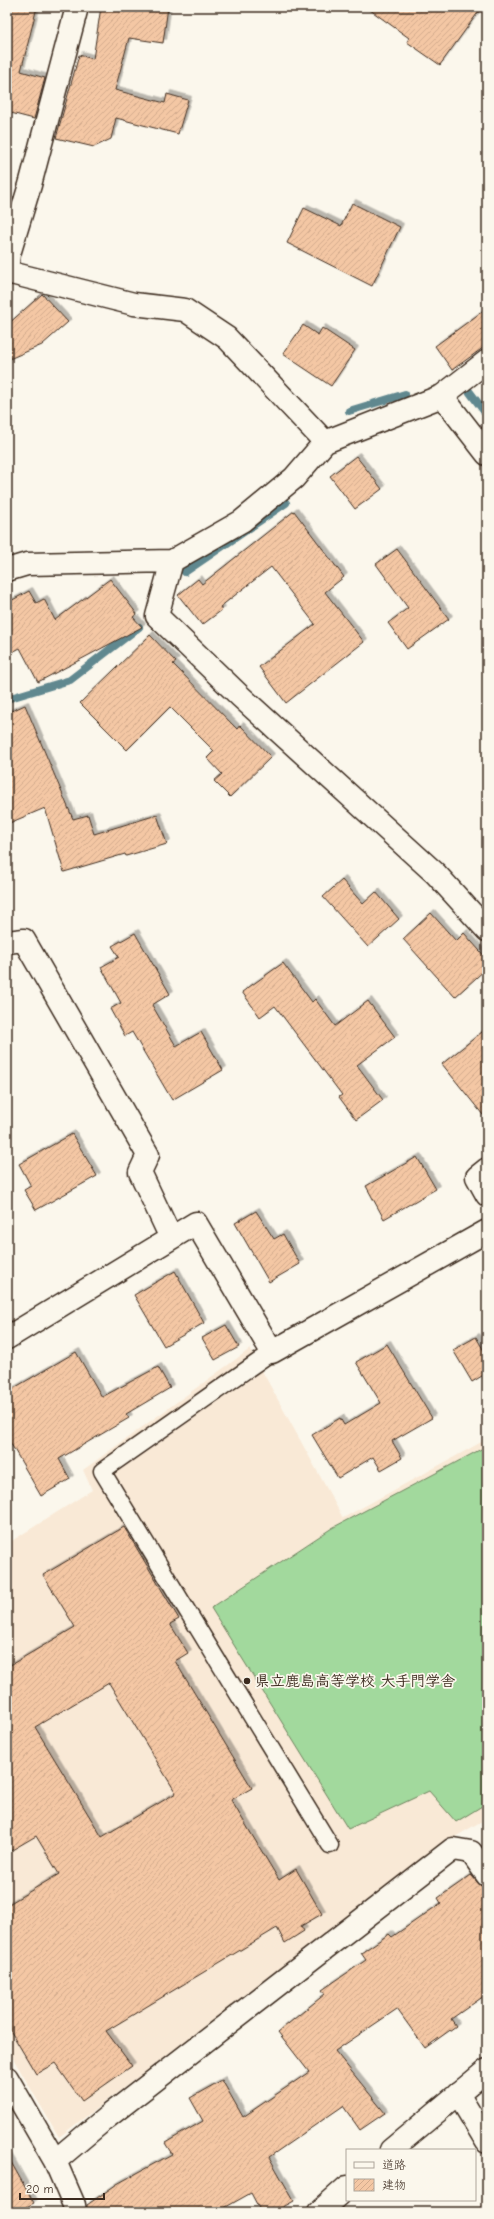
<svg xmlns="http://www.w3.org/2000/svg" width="494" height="2219" font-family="'Comic Neue','Klee One',sans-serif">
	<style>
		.built { fill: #f9e9d6 }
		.pitch { fill: #a2d99d; stroke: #6e825e }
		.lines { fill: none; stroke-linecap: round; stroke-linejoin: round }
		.stream { stroke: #61888f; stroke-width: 8 }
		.building { fill: url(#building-hatch); stroke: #3b2a1e; fill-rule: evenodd; filter: url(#shadow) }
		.lane-casing { stroke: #3b2a1e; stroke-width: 19 }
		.street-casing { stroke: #3b2a1e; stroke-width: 25 }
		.secondary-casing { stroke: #3b2a1e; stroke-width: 25 }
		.lane { stroke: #fbf7ec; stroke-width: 16 }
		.street { stroke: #fbf7ec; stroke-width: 22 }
		.secondary { stroke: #fbf7ec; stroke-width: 22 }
		.poi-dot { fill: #3b2a1e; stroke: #fbf7ec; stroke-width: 1.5 }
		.labels { text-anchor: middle; stroke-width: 3.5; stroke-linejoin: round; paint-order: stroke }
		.poi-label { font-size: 15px; font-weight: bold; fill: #3b2a1e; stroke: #fbf7ec; text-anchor: start }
	</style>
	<defs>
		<pattern id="building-hatch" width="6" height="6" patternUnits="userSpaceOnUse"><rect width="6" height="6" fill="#f4c7a4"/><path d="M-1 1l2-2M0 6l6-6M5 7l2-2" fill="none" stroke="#d2ab8d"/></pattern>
		<filter id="shadow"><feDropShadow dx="3.5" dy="-3.5" stdDeviation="0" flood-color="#0004"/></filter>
	</defs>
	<rect width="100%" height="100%" fill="#fbf7ec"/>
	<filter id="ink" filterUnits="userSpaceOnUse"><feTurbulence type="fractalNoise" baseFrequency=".025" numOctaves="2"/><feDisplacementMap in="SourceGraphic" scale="8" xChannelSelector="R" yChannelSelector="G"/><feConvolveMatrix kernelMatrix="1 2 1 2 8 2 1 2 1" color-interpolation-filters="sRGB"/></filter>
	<g filter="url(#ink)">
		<!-- built -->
		<path class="built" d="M250,1349L343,1518L487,1439V1818L455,1837L59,2137L7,2048V1544L92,1490L83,1470Z"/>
		<!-- pitch -->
		<path class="pitch" d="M487,1446V1803L456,1822L429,1791L348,1829L211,1608L332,1528Z"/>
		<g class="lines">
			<!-- stream -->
			<path class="stream" d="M469,391L487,415
				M349,411L405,394
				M185,572L286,503
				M7,699L70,680L139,627"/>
		</g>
		<!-- building -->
		<path class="building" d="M7,7H37L21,71L45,78L34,119L7,112Z
			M101,7H168L163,43L129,38L115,90L165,103L167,94L188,100L178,134L116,118L111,139L94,147L56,138L79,55L93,59Z
			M366,7H482L440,65L407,42L409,38Z
			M352,203L400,227L372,286L287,243L304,208L341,226Z
			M42,294L68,322L42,345L7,360V325Z
			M487,308V345L452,370L435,346Z
			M303,325L318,335L322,328L355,350L331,386L283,354Z
			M356,456L382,489L355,509L330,476Z
			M294,511L344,577L325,592L364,642L286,703L259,667L315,624L271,567L220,607L222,610L202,625L178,595L198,579L202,584Z
			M397,549L449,619L407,649L388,623L408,608L376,564Z
			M110,579L137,614L133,617L142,627L38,682L20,648L7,655V603L29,591L36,603L44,599L55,620Z
			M150,635L176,662L173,664L237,729L240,725L271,757L230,797L214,781L222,774L207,758L214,751L170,707L127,750L80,703Z
			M25,705L73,819L88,815L94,834L157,815L167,844L126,856L125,854L64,872L45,808L7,824V713Z
			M342,880L363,904L376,892L399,919L368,947L323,897Z
			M431,913L456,941L464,933L487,959V968L455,997L403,939Z
			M135,933L170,994L152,1005L176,1046L201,1032L223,1070L172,1100L132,1032L125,1036L110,1009L121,1003L101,967L119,957L112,946Z
			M283,963L312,1002L315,999L335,1026L368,1001L395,1037L357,1065L383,1100L356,1120L339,1097L342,1095L275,1006L260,1017L242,992Z
			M487,1028V1120L442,1064Z
			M72,1134L97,1176L36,1210L24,1190L31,1186L19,1164Z
			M417,1157L436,1189L384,1219L366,1186Z
			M256,1211L274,1239L283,1234L300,1264L269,1282L235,1223Z
			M175,1271L204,1323L164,1346L134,1295Z
			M226,1325L239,1347L215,1360L202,1338Z
			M476,1337L487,1356V1373L472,1382L453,1350Z
			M387,1344L432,1418L392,1441L402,1458L381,1470L373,1457L338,1478L312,1435L340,1418L344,1425L381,1403L356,1362Z
			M76,1352L102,1397L158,1367L170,1388L126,1414L129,1418L59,1459L70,1479L41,1496L7,1437V1392Z
			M124,1527L179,1619L170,1624L188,1653L175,1661L252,1788L231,1800L279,1880L296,1869L322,1914L301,1926L304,1931L285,1943L277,1928L106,2031L132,2066L82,2101L55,2063L36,2074L7,2025V1905L59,1874L36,1836L7,1853V1667L75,1627L43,1575ZM109,1683L176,1793L102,1837L35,1727Z
			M471,1875L481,1886L487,1887V1994L451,2019L456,2026L425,2048L397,2009L335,2051L385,2113L360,2130L343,2106L269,2157L294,2201L274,2212H261L251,2193L217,2212H87V2205L117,2184L172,2154L165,2143L203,2121L190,2098L222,2080L243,2117L309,2072L278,2032L325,1994L322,1990L366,1960L361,1953L389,1934L392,1937L441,1903L438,1898Z
			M7,2155L34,2203L17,2212H7Z"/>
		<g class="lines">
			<!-- lane casing -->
			<g class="lane-casing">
				<path id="lane" d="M272,1352L102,1471L330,1845"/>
			</g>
			<!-- street casing -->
			<g class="street-casing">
				<path id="street" d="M7,270L9,254L30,185L77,7
					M7,272L134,304L185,310L227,338L325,442
					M442,396L487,454
					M172,561L157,616L240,696L436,874L487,930
					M7,570L27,564L172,561L242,521L294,478L325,442L442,396L487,361
					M7,942L24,940L148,1155L140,1172L171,1238
					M487,1169L477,1177L487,1195
					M7,1338L196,1223L272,1352L487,1231
					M7,2078L55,2161L74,2205L75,2212
					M458,2094L487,2142
					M55,2161L106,2118L453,1849L471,1852L487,1875"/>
			</g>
			<!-- secondary casing -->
			<g class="secondary-casing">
				<path id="secondary" d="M391,2150L487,2070
					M319,2212L347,2187"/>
			</g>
			<!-- lane -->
			<use href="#lane" class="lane"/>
			<!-- street -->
			<use href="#street" class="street"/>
			<!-- secondary -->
			<use href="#secondary" class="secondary"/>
		</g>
	</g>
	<!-- markers -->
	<circle class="poi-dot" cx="247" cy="1681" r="4"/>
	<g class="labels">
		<!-- poi labels -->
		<g class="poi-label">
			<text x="255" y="1686">県立鹿島高等学校 大手門学舎</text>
		</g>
	</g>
	<!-- margin -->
	<rect width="494" height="2219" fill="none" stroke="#fbf7ec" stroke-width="24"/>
	<rect x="12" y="12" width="470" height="2195" fill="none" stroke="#3b2a1e" stroke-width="1.5" filter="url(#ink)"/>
	<!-- legend -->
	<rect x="346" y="2149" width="130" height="52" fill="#fbf7ec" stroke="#aea59a"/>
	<rect x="354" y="2162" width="20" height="6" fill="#fbf7ec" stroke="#aea59a"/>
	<text x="382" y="2169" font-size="12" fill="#3b2a1e">道路</text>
	<rect x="354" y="2179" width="20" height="12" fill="url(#building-hatch)" stroke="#aea59a"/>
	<text x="382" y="2189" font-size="12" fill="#3b2a1e">建物</text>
	<!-- scale -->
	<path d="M20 2193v6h84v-6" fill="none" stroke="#3b2a1e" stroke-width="2"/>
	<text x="26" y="2193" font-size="12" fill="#3b2a1e" stroke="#fbf7ec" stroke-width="3" paint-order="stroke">20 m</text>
</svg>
